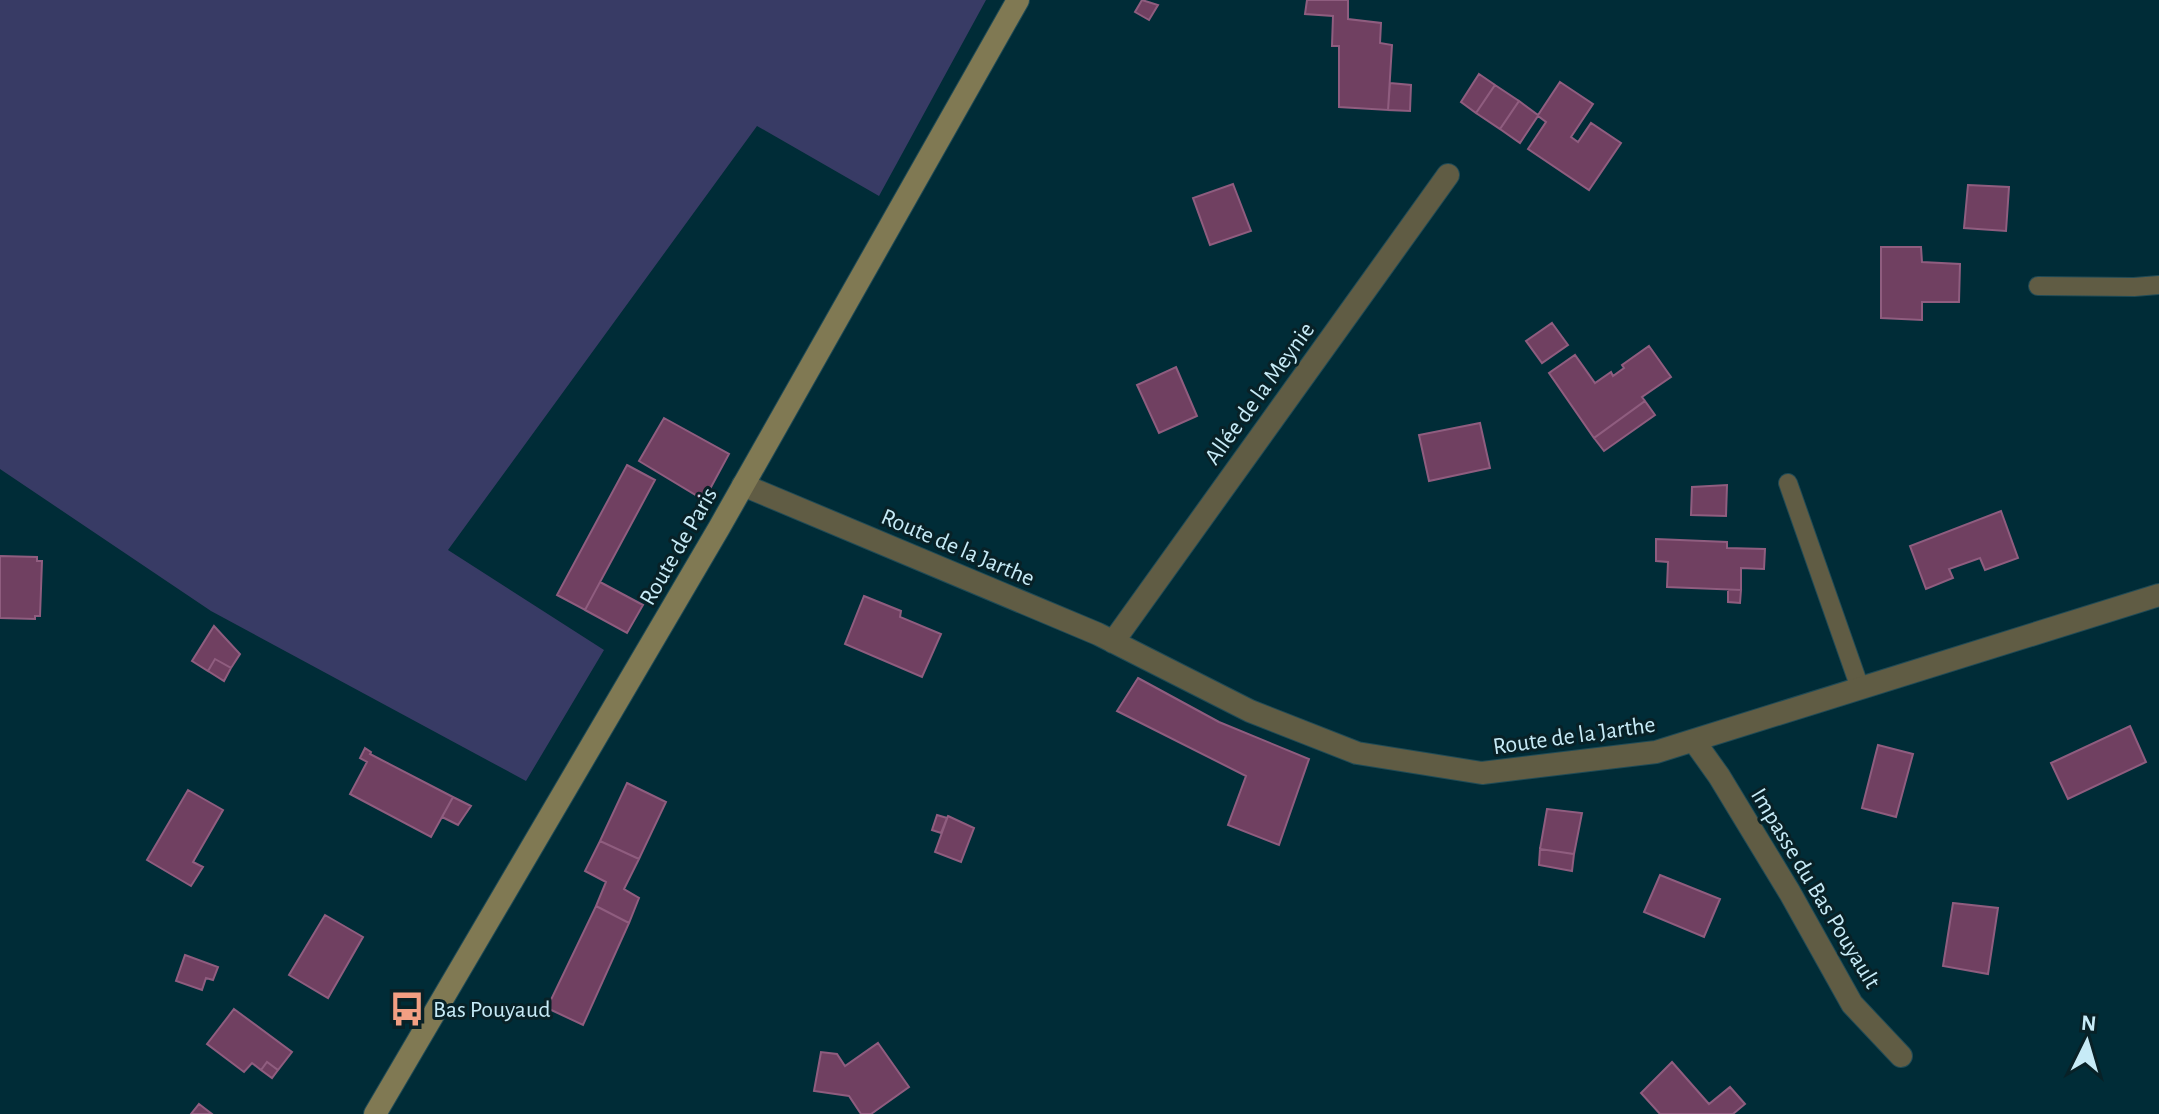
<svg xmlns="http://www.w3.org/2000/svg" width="2159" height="1114" font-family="'Alegreya Sans',sans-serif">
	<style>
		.green { fill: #383b65 }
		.building { fill: #704061; stroke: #8f5d7f; stroke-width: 2 }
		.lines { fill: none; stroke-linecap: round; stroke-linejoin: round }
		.service-casing { stroke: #204b56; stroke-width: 20 }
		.minor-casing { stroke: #204b56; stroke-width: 24 }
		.secondary-casing { stroke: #204b56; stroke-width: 24 }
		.service { stroke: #605c44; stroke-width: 18 }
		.minor { stroke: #605c44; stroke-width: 22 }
		.secondary { stroke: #807953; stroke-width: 22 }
		.labels { text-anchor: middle; stroke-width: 6; stroke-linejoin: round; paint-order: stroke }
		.street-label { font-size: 24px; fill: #c7ebf7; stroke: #082127 }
		.poi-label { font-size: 24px; fill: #c7ebf7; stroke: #082127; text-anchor: start }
	</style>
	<rect width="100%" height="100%" fill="#002c37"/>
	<!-- green -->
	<path class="green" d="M0,0H986L879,196L757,126L448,550L604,650L526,781L211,611L0,469Z"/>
	<!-- building -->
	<path class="building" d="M1142,0L1158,5L1149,20L1135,12Z
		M1307,0H1348V19L1381,23L1380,43L1392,45L1388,110L1339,107V46H1332L1333,16L1305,14Z
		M1479,74L1495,85L1476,113L1461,102Z
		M1560,82L1593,104L1571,137L1578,142L1591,123L1621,143L1589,190L1528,149L1546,122L1538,116L1520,143L1500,129L1519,101L1538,115Z
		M1390,83L1411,85L1410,111L1388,110Z
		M1495,85L1519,101L1500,129L1476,113Z
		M1233,184L1251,231L1210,245L1193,198Z
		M1968,185L2009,187L2006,231L1964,228Z
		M1881,247H1921L1922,262L1960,264L1959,302H1922V320L1881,318Z
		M1552,323L1568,345L1542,363L1526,341Z
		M1649,346L1671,377L1642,397L1645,401L1594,438L1549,373L1575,355L1595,383L1611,372L1613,376L1624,368L1622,365Z
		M1176,367L1197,416L1159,433L1137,385Z
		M1645,401L1655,415L1604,451L1594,438Z
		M664,418L729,454L704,500L639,461Z
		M1480,423L1490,468L1429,481L1419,435Z
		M627,465L655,480L585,610L557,595Z
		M1727,485L1726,516L1691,515L1692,487Z
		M2001,511L2018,558L1985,570L1980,558L1949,569L1953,578L1926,589L1910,546Z
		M1656,539L1727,542V548L1765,549L1764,569L1741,568V590L1667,587L1668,562L1656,561Z
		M0,556L37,557V561H42L40,616H35V619L0,618Z
		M600,582L643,605L627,633L585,610Z
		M1728,590H1741L1740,603L1728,602Z
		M864,596L901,611L900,617L941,634L922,677L845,644Z
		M214,626L240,654L231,668L215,659L208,671L192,661Z
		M215,659L231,668L224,681L208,671Z
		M1138,678L1219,722L1309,759L1279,845L1228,825L1246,776L1117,711Z
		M2130,726L2146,762L2068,799L2051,763Z
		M1878,745L1913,754L1896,817L1862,808Z
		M365,748L371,752L370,754L453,797L431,837L350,794L367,762L360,758Z
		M627,783L666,802L639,859L600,841Z
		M188,790L223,810L193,862L203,867L191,886L147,860Z
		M453,797L471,806L458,825L442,817Z
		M1547,809L1582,813L1574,854L1540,849Z
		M937,815L947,818L941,833L932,830Z
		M948,816L974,828L961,862L935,852Z
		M600,841L639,859L624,889L639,898L629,923L596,906L606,882L585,871Z
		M1540,849L1574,854L1572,871L1539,865Z
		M1660,875L1720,899L1704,937L1644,912Z
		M1953,903L1998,908L1988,974L1943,966Z
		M596,906L629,923L583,1025L547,1008Z
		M325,915L363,937L328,998L289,975Z
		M185,955L218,967L213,980L206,978L202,990L176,981Z
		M234,1009L292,1052L278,1070L267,1062L261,1070L252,1063L244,1072L207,1044Z
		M878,1043L909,1087L871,1114H861L849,1096L814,1091L821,1052L837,1054L845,1066Z
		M267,1062L278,1070L272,1078L261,1070Z
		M1672,1062L1709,1104L1730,1087L1745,1104L1733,1114H1660L1641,1093Z
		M199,1104L212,1114H191Z"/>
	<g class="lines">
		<!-- service casing -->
		<g class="service-casing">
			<path id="service" d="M2038,286L2134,287L2159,285
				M1788,483L1860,688"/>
		</g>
		<!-- minor casing -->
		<g class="minor-casing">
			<path id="minor" d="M743,485L1098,634L1250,711L1357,753L1482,773L1656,752L2159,595
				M1113,642L1448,175
				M1694,741L1719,776L1790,893L1852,1004L1901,1056"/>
		</g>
		<!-- secondary casing -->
		<g class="secondary-casing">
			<path id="secondary" d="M375,1114L719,528L1018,0"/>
		</g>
		<!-- service -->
		<use href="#service" class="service"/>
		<!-- minor -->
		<use href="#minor" class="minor"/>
		<!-- secondary -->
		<use href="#secondary" class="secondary"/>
	</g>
	<!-- icons -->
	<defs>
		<g id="bus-bare" transform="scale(2.76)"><path d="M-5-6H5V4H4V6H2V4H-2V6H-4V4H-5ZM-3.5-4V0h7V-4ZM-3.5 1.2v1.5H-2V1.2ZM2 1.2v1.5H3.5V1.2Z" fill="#f39f83" stroke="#082127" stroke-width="2.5" paint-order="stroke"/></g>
	</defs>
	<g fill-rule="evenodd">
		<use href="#bus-bare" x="407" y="1009"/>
	</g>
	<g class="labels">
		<!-- street labels -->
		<g class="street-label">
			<text transform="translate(1259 393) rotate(-54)" y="8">Allée de la Meynie</text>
			<text transform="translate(678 546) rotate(-60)" y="8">Route de Paris</text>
			<text transform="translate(958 547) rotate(23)" y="8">Route de la Jarthe</text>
			<text transform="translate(1574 735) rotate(-8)" y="8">Route de la Jarthe</text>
			<text transform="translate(1816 888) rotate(59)" y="8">Impasse du Bas Pouyault</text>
		</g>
		<!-- poi labels -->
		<g class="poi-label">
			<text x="433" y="1017">Bas Pouyaud</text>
		</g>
	</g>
	<!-- north arrow -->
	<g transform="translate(2087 1042) rotate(5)" stroke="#082127" stroke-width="6" paint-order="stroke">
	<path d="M0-6L14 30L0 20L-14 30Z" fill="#c7ebf7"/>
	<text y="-12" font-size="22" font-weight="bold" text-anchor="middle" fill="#c7ebf7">N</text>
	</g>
</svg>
